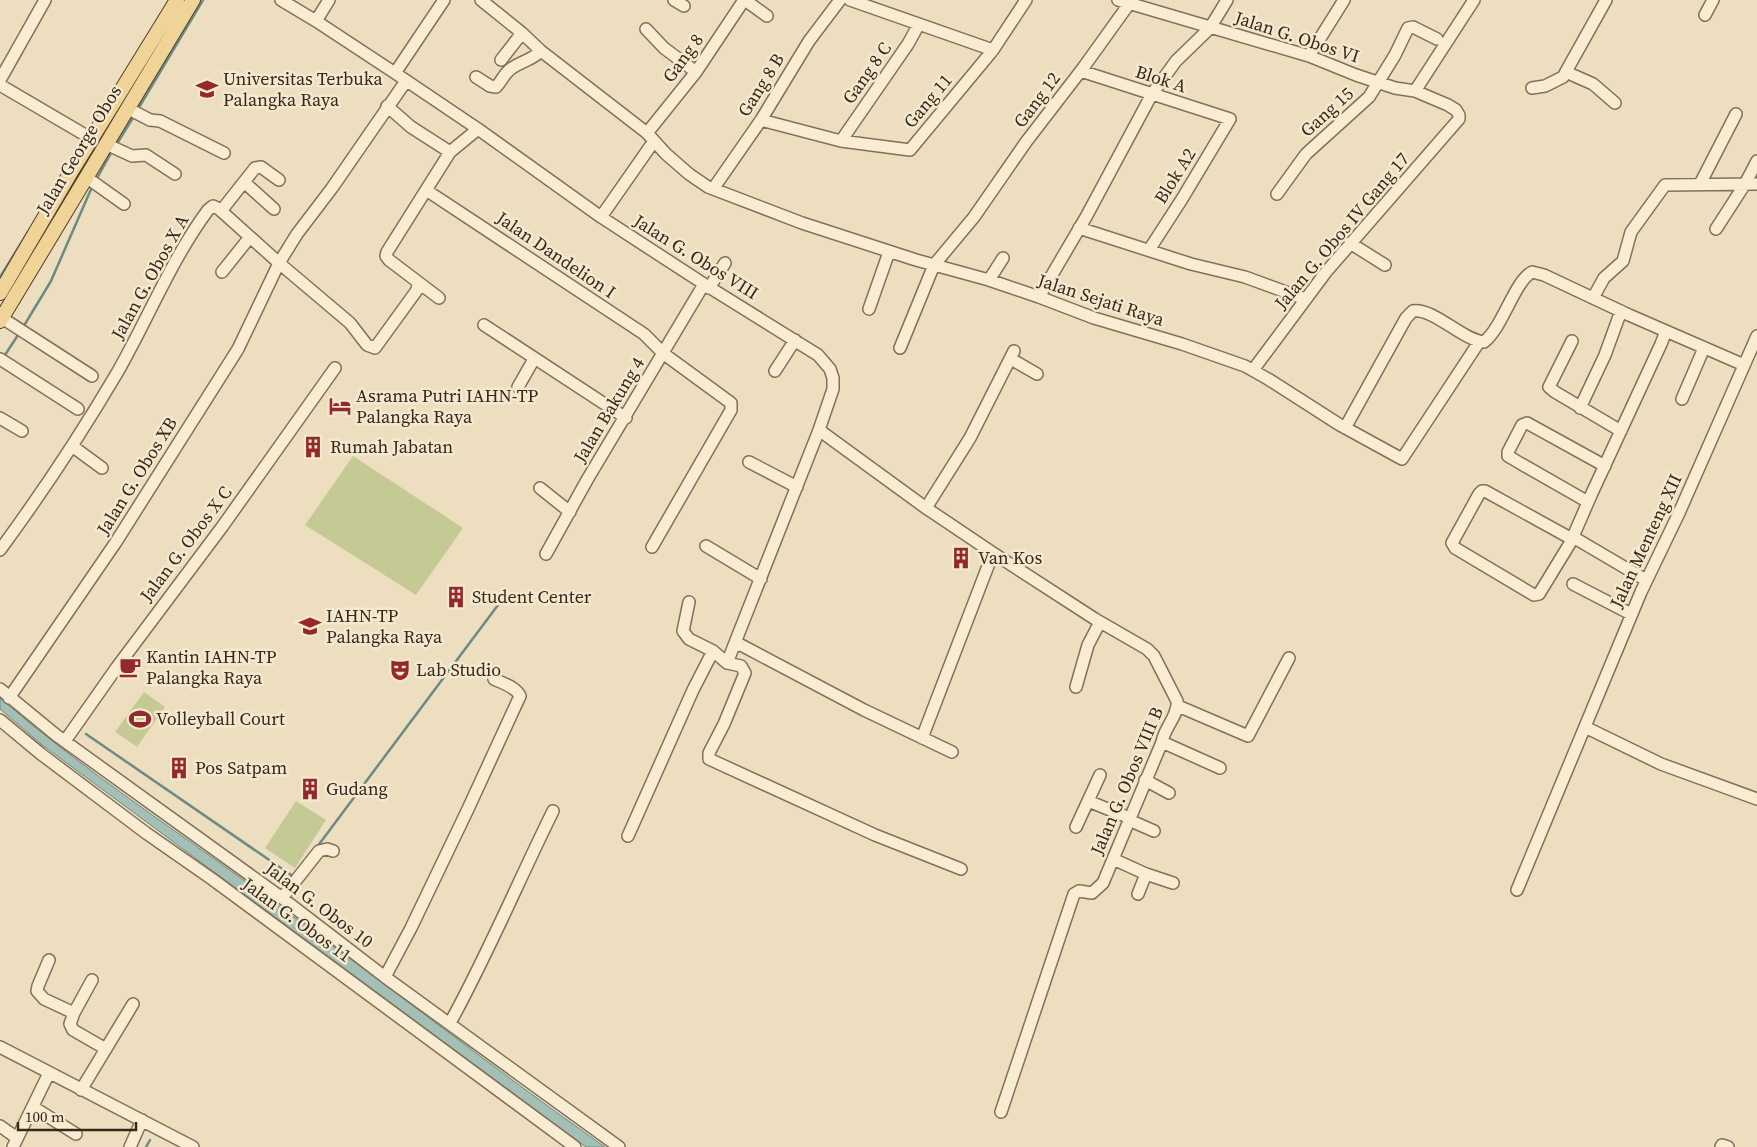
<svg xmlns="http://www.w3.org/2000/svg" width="1757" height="1147" font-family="'Source Serif 4',serif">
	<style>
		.green { fill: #c5ca94 }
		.water { fill: #a3bfb6; stroke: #6a8c83 }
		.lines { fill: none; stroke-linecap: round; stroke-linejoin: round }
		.stream { stroke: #6a8c83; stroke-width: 2.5 }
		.minor-casing { stroke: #856f58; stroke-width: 14 }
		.major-casing { stroke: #533e2d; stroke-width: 16 }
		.minor { stroke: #f8ecd2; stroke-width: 11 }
		.major { stroke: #f0d397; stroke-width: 14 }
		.labels { text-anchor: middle; stroke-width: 5; stroke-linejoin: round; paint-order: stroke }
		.street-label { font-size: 18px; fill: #35281c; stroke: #f4e9cf }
		.poi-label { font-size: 18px; fill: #35281c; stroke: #f4e9cf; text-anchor: start }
	</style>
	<rect width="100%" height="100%" fill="#eddec0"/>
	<!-- green -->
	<path class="green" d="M353,456L463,528L416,595L305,525Z
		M144,692L165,707L137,747L115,732Z
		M296,801L326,820L295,868L265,848Z"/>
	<!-- water -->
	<path class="water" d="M0,698C83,770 176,830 264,895C378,978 490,1066 605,1147H586L41,744L0,709Z"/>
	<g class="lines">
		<!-- stream -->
		<path class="stream" d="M138,109L203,0
			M118,142L134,116
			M96,180L111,153
			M0,277L28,232
			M25,324L51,281L92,187
			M3,358L18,335
			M86,734L294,877
			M317,847L504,597
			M146,1147L150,1140"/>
		<!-- minor casing -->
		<g class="minor-casing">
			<path id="minor" d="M281,0L316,21L395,73L478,129L601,217L704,284L818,355L830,369L833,378V389L819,430L727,663
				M481,0L522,33L541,51L647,133L666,154L689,174L708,187L802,223L916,260L989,280L1039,297L1094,318L1182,344L1245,366L1268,379L1340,425L1402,459L1479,342
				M674,0L684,6
				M745,0L767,16
				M850,0L993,50
				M1118,0L1309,56L1356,75L1395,88L1415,91L1448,105L1456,110L1459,115V119L1326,272L1253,370
				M1705,15L1713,0
				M316,21L329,0
				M646,29L664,48L696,72
				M1309,56L1344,0
				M501,60L522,33
				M1081,71L1230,119L1182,199L1149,250
				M1566,72L1593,84L1615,103
				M395,73L444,0
				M476,77L490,86L496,87C502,81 504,73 512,68C522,61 530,61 541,51
				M0,80L45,0
				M0,85L92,139
				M1532,88L1545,86L1563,77L1606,0
				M1415,91L1474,0
				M387,106L411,127L450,152
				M127,108L150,120L160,121L224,153
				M761,120L841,141L910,150L993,50L1026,0
				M647,133L696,72L744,0
				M841,141L908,44L919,24
				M106,144L132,156L146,155L175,174
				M86,177L124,204
				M244,182L274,209
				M1700,184L1736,114
				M713,189L761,120L809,41L840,0
				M426,190L644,334L664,354L731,403V410L652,547
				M1277,194L1306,154L1369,97L1395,55L1408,28L1413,27L1437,39
				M221,211L255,168L261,167L279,180
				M601,217L654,141
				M1079,228L1191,264L1245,277L1305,299
				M1716,229L1745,184L1757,161
				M1350,243L1385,265
				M222,272L250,237
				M989,280L1003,258
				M709,288L725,263
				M1039,297L1086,217L1152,94L1176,61L1210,28L1227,0
				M439,298L389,260L386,256L387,252L450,152L478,129
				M1593,298L1604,278L1623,261L1631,232L1665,185L1757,184
				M869,309L889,252
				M2,318L92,376
				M484,325L626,418
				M1572,341L1549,387L1555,392L1621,431
				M900,348L934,265L974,217L1026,142L1083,68L1129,4
				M0,359L78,409
				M1011,359L1037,374
				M775,371L795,340
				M518,387L534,359
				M1682,399L1704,348
				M1580,408L1605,355L1621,311
				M0,418L22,431
				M1345,428L1406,318L1413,311C1434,308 1462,340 1484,342C1503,327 1514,282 1532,272L1544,275L1629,315L1744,365
				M819,430L926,508L993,553L1095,619L1147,649L1154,656L1177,701C1179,715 1164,728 1162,742L1103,883L1092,893L1079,891L1074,894L1001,1112
				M72,446L102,468
				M749,462L797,487
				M540,488L570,512
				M1588,502L1518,462L1508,456V452L1522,425L1527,423L1605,466
				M926,508L970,438L1014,351
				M1573,537L1646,580
				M1572,539L1485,491H1482L1479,494L1452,543L1455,548L1534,595L1539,594L1572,540V539L1592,493L1661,344L1666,331
				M706,546L761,579
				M0,550C42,493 81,434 117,373C148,319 171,260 208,210L213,206L219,209L279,263L297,234L332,188L406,81
				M546,554L587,480L704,284
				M1573,584L1631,614
				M689,602L683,631L689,639L713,651L727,663L741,666L745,673L724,724L709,753V759L875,835L961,869
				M734,646L741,645L864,710L952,752
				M1076,687L1088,645L1100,622
				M0,689L56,735L282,898L385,977L619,1147
				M9,698L116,542L238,349L279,263L350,323L367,345L375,348L417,290L418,283
				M1178,706L1248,736L1289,658
				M0,720L41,754L146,833L212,879L575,1147
				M1585,727L1661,764L1757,799
				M922,738L993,553
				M65,741L117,667L222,527L335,368
				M1162,742L1220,768
				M1145,780L1169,793
				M1088,801L1130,818
				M1129,820L1154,831
				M1076,827L1100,775
				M628,836L693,690L713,651
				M1113,859L1146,874L1173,883
				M1517,890L1641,592L1679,513L1757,336
				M1138,894L1146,874
				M282,898L319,851L327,849L333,851
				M49,960L38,986L37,991L44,999L74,1013
				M385,977L411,928L468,809L520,696C516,687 502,683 494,679
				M92,980L74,1013L70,1024L73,1030L106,1049
				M450,1023C488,954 518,882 553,811
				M0,1047L193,1147
				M81,1090L133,1004
				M33,1107L76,1134
				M0,1126L17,1138
				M13,1147L49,1073
				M130,1147L142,1120
				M1721,1147L1722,1145L1728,1147"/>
		</g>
		<!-- major casing -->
		<g class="major-casing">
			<path id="major" d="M0,293L71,172L177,0
				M0,321L193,0"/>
		</g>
		<!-- minor -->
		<use href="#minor" class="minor"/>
		<!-- major -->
		<use href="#major" class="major"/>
	</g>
	<!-- icons -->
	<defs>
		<g id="university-bare" transform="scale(1.725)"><path d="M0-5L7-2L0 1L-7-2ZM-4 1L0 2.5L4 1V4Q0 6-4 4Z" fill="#93292c" stroke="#f4e9cf" stroke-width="2.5" paint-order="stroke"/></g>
		<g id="hotel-bare" transform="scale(1.725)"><path d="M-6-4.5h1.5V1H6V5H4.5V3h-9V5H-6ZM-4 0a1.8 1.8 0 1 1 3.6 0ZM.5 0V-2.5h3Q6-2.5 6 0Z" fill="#93292c" stroke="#f4e9cf" stroke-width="2.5" paint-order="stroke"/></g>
		<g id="building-bare" transform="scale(1.725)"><path d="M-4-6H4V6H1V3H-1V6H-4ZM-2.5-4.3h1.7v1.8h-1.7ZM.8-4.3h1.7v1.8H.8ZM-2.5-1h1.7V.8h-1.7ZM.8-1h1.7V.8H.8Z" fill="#93292c" stroke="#f4e9cf" stroke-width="2.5" paint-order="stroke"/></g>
		<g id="cafe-bare" transform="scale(1.725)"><path d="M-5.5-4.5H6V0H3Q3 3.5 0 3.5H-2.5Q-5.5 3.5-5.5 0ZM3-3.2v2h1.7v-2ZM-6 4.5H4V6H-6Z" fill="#93292c" stroke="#f4e9cf" stroke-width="2.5" paint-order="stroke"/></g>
		<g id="theatre-bare" transform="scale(1.725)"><path d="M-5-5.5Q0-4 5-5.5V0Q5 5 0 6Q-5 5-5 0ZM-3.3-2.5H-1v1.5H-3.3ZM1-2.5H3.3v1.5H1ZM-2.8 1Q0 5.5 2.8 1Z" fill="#93292c" stroke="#f4e9cf" stroke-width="2.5" paint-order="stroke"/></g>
		<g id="stadium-bare" transform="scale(1.725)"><path d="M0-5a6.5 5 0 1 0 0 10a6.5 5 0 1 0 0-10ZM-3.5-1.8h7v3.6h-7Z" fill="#93292c" stroke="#f4e9cf" stroke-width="2.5" paint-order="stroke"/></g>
	</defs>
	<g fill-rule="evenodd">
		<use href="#university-bare" x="207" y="89"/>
		<use href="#hotel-bare" x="340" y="406"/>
		<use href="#building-bare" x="313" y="447"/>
		<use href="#building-bare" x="961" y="558"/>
		<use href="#building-bare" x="456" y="597"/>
		<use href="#university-bare" x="310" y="626"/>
		<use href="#cafe-bare" x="130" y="667"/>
		<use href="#theatre-bare" x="400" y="670"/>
		<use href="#stadium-bare" x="140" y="719"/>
		<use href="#building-bare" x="179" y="768"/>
		<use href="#building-bare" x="310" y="789"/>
	</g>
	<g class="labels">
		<!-- street labels -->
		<g class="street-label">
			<text transform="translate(1297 37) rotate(18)" y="6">Jalan G. Obos VI</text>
			<text transform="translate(683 58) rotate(-54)" y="6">Gang 8</text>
			<text transform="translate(867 73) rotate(-55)" y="6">Gang 8 C</text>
			<text transform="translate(1161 79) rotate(18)" y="6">Blok A</text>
			<text transform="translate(761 85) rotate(-58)" y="6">Gang 8 B</text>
			<text transform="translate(1037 100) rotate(-53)" y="6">Gang 12</text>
			<text transform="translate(928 101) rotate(-50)" y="6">Gang 11</text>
			<text transform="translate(1327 112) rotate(-42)" y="6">Gang 15</text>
			<text transform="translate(79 150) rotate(-59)" y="6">Jalan George Obos</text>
			<text transform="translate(1175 176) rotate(-58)" y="6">Blok A2</text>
			<text transform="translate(1342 231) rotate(-50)" y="6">Jalan G. Obos IV Gang 17</text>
			<text transform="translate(556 255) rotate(34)" y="6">Jalan Dandelion I</text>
			<text transform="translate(696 257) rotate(32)" y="6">Jalan G. Obos VIII</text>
			<text transform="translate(150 277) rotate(-61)" y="6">Jalan G. Obos X A</text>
			<text transform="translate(1101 300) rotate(18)" y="6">Jalan Sejati Raya</text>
			<text transform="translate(609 410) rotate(-59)" y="6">Jalan Bakung 4</text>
			<text transform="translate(137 476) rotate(-58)" y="6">Jalan G. Obos XB</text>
			<text transform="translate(1646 541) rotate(-65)" y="6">Jalan Menteng XII</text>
			<text transform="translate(186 544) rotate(-53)" y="6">Jalan G. Obos X C</text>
			<text transform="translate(1127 781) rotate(-67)" y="6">Jalan G. Obos VIII B</text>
			<text transform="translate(319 905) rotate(37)" y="6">Jalan G. Obos 10</text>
			<text transform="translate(297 920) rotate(36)" y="6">Jalan G. Obos 11</text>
		</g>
		<!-- poi labels -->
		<g class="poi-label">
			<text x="223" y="85">Universitas Terbuka<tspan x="223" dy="21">Palangka Raya</tspan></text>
			<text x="356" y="402">Asrama Putri IAHN-TP<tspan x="356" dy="21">Palangka Raya</tspan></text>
			<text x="330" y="453">Rumah Jabatan</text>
			<text x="978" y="564">Van Kos</text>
			<text x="472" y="603">Student Center</text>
			<text x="326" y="622">IAHN-TP<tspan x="326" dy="21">Palangka Raya</tspan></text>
			<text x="146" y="663">Kantin IAHN-TP<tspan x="146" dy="21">Palangka Raya</tspan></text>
			<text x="416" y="676">Lab Studio</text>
			<text x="156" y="725">Volleyball Court</text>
			<text x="195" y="774">Pos Satpam</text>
			<text x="326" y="795">Gudang</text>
		</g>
	</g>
	<!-- scale -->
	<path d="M18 1122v8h118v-8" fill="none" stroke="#35281c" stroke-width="2.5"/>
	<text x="25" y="1122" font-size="15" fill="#35281c" stroke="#f4e9cf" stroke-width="4" paint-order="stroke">100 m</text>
</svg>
